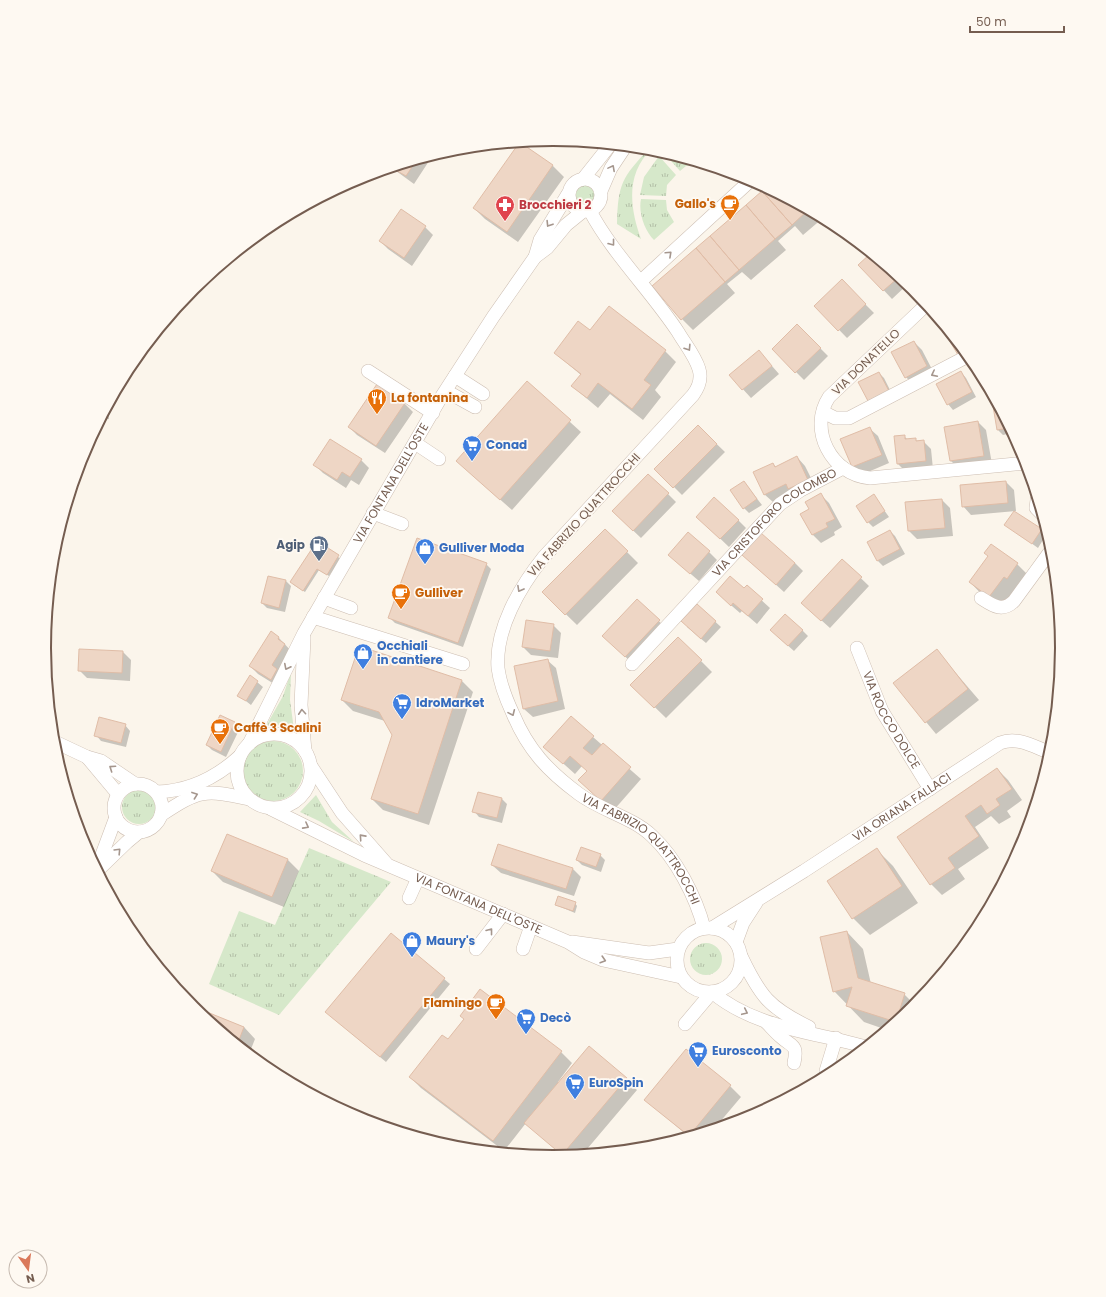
<svg xmlns="http://www.w3.org/2000/svg" width="1106" height="1297" font-family="Poppins,sans-serif">
	<style>
		.grass { fill: url(#grass-tufts) }
		.shadow { fill: #0003 }
		.building { fill: #eed6c5; stroke: #e0bda7 }
		.lines { fill: none; stroke-linecap: round; stroke-linejoin: round }
		.minor-casing { stroke: #cdbeb2; stroke-width: 14 }
		.minor { stroke: #fff; stroke-width: 13 }
		.oneway { stroke: #a5968d }
		.labels { text-anchor: middle; stroke-width: 3.5; stroke-linejoin: round; paint-order: stroke }
		.food-label { font-size: 12px; font-weight: bold; fill: #c56008; stroke: #fef9f2; text-anchor: start }
		.health-label { font-size: 12px; font-weight: bold; fill: #be3a42; stroke: #fef9f2; text-anchor: start }
		.street-label { font-size: 12px; fill: #755d50; stroke: #fef9f2 }
		.shop-label { font-size: 12px; font-weight: bold; fill: #366cbe; stroke: #fef9f2; text-anchor: start }
		.service-label { font-size: 12px; font-weight: bold; fill: #4e5e75; stroke: #fef9f2; text-anchor: end }
		.rim { fill: none; stroke: #755d50; stroke-width: 2 }
	</style>
	<defs>
		<pattern id="grass-tufts" width="24" height="20" patternUnits="userSpaceOnUse"><rect width="24" height="20" fill="#d6e8ca"/><path d="M3 7l-1-3M5 7V3M7 7l1-3M15 17l-1-3M17 17v-4M19 17l1-3" fill="none" stroke="#b2bfa6"/></pattern>
	</defs>
	<rect width="100%" height="100%" fill="#fbf5eb"/>
	<!-- grass -->
	<path class="grass" d="M649,149H652C625,173 630,209 641,239L617,224C618,184 622,177 649,149Z
		M664,153L698,163L686,166L680,171Z
		M659,156L676,175L667,185L666,196L640,195L644,177Z
		M573 196a11 11 0 1 1 22 0a11 11 0 1 1-22 0Z
		M641,199L666,200L667,210L674,222L654,240C645,231 638,213 641,199Z
		M291,672L290,700L294,730L278,725L266,726L283,696Z
		M243 771a30 30 0 1 1 60 0a30 30 0 1 1-60 0Z
		M122 807a17 17 0 1 1 34 0a17 17 0 1 1-34 0Z
		M316,795L332,822L354,842L319,821L300,812Z
		M309,848L391,882L279,1015L209,984L239,911L275,925Z
		M690 959a16 16 0 1 1 32 0a16 16 0 1 1-32 0Z"/>
	<!-- shadow -->
	<path class="shadow" d="M520,143L553,166L564,177L518,242L485,219L474,208Z
		M493,145L489,151L482,146Z
		M430,157L431,158L414,184L392,168Z
		M767,188L823,218L803,235L795,226L778,241L786,250L751,280L742,272L727,284L735,293L693,330L682,319Z
		M425,227L433,235L412,266L388,249L380,241Z
		M871,254L908,284L892,299L860,265Z
		M842,281L874,313L847,338L816,306Z
		M609,308L665,351L676,362L655,390L661,397L643,420L610,394L598,408L572,386L581,375L555,353L591,331Z
		M797,325L828,356L804,380L773,349Z
		M914,342L922,350L935,375L914,386L906,377Z
		M759,351L779,374L751,398L730,375Z
		M961,372L966,378L976,397L953,410L948,404Z
		M879,373L884,378L893,396L874,406Z
		M527,383L581,432L512,510L469,472Z
		M404,403L413,412L385,453L357,435L349,427Z
		M109,405V419L101,420Z
		M998,406L1012,433L1003,435L998,430L994,407Z
		M978,422L986,430L992,464L959,469L951,461L945,428Z
		M698,426L725,452L682,495L656,469Z
		M869,428L878,436L889,463L861,475L853,467Z
		M904,436L908,440L923,441L931,449L933,469L906,472L898,464Z
		M797,457L805,466L816,488L773,502L764,494L773,464L776,467Z
		M361,460L369,468L359,485L351,480L346,488L323,473L314,464Z
		M744,482L762,505L749,513L744,508Z
		M1006,482L1014,490L1016,511L971,515L963,506Z
		M668,494L676,502L641,538L621,519Z
		M821,495L829,503L842,527L834,532L835,535L821,543L813,535L802,514L810,510Z
		M874,496L889,517L873,527L868,522Z
		M942,500L950,508L953,536L917,539L909,531Z
		M738,520L746,528L729,547L706,525Z
		M1006,525L1041,530L1046,535L1038,548Z
		M605,530L638,563L577,625L543,592Z
		M890,531L895,536L905,554L883,566L877,560Z
		M317,543L341,559L329,576L319,570L305,592L294,585Z
		M991,545L1017,564L1034,581L1006,613L986,599L970,582L989,556Z
		M709,552L717,560L699,581L678,563Z
		M743,555L795,563L803,571L784,592Z
		M842,560L869,586L830,628L811,611Z
		M486,564L491,569L463,647L395,623L390,618Z
		M286,581L291,586L285,612L267,608L262,603Z
		M747,587L770,608L757,624L742,611L740,613L725,600Z
		M637,600L667,629L634,665L612,644Z
		M697,605L721,627L706,643L687,627Z
		M553,625L561,633L558,658L531,655L523,647Z
		M802,630L808,636L794,651L777,636Z
		M271,633L279,638L293,653L279,687L258,674L250,666Z
		M678,638L712,672L666,718L632,685Z
		M360,647L462,681L473,692L429,825L383,810L372,799L393,735L385,721L353,711L342,700Z
		M936,650L979,700L936,734L894,683Z
		M123,652L131,660L130,681L87,678L79,670Z
		M547,660L556,668L565,709L533,717L524,709L515,667Z
		M250,676L263,687L251,705L238,695Z
		M221,716L235,723L240,728L226,757L212,750L207,745Z
		M125,725L130,731L126,747L101,741L96,735Z
		M593,737L641,779L613,811L580,780L588,771L582,766L575,774L556,757Z
		M997,769L1008,780L1022,800L1007,811L1011,817L999,824L991,816L975,827L989,848L958,869L965,879L942,895L931,884L898,837Z
		M479,793L502,799L507,804L502,823L479,817L474,811Z
		M227,835L288,860L299,871L284,907L223,882L212,871Z
		M877,850L893,866L918,903L870,935L853,918Z
		M600,855L605,860L601,872L582,865L577,860Z
		M492,865L573,869L581,877L574,896L501,873Z
		M575,903L577,906L575,913L556,905Z
		M847,932L863,949L871,984L904,994L915,1005L887,1030L864,1022L834,991Z
		M391,934L450,984L386,1062L332,1017Z
		M208,1013L244,1027L255,1039L249,1054L205,1019Z
		M561,1052L572,1063L558,1082L559,1083L626,1079L637,1090L582,1155L563,1156L526,1123L504,1151L421,1088L410,1077Z
		M730,1086L741,1097L714,1129L689,1137L646,1100Z"/>
	<!-- building -->
	<path class="building" d="M519,143H521L553,165L507,232L473,208Z
		M416,161L406,176L392,168Z
		M766,188L808,210L792,225L762,191Z
		M762,191L792,225L775,239L746,205Z
		M746,205L775,239L739,270L710,236Z
		M401,209L426,226L404,258L379,241Z
		M710,236L739,270L725,282L696,248Z
		M696,248L725,282L681,320L652,286Z
		M870,254L899,277L883,291L858,265Z
		M842,279L866,304L838,331L814,306Z
		M609,306L666,350L644,380L651,385L632,409L598,383L587,398L571,386L581,374L554,353L578,321L590,330Z
		M797,324L821,348L795,373L772,349Z
		M948,331L964,351L958,355L945,333Z
		M914,341L927,366L905,378L891,352Z
		M759,350L772,366L742,390L729,375Z
		M961,371L972,392L947,405L936,384Z
		M879,372L889,391L868,401L858,382Z
		M527,381L571,420L500,500L456,461Z
		M377,384L405,403L376,446L348,427Z
		M997,405L1009,428L997,430L993,406Z
		M978,421L984,456L950,461L944,427Z
		M698,425L717,444L673,488L654,469Z
		M870,427L882,455L852,467L840,439Z
		M905,435V439L916,438V441L924,440L926,461L897,464L894,436Z
		M330,439L362,459L350,477L342,472L337,480L313,465Z
		M797,456L808,480L788,489L786,484L764,495L753,472L773,463L775,467Z
		M648,474L669,493L633,531L612,511Z
		M744,481L757,499L743,509L730,490Z
		M1006,481L1008,503L962,507L960,485Z
		M821,493L835,519L826,523L828,527L812,535L800,514L809,509L805,502Z
		M874,494L885,511L867,523L856,506Z
		M714,497L739,520L720,539L696,517Z
		M942,499L945,528L908,531L905,502Z
		M1014,511L1042,529L1032,544L1004,525Z
		M605,529L628,551L565,615L542,592Z
		M890,530L900,549L877,561L867,542Z
		M688,532L710,551L690,574L668,555Z
		M761,533L795,563L776,585L742,555Z
		M417,538L487,563L458,643L388,618Z
		M317,541L339,555L327,575L317,569L303,591L290,582Z
		M991,544L1018,563L1007,579L1004,577L989,597L969,582L988,556L984,553Z
		M1052,551L1054,572L1043,564Z
		M842,559L862,577L821,621L801,603Z
		M268,576L286,580L279,608L261,603Z
		M730,576L744,588L747,585L763,599L748,616L733,603L731,606L716,592Z
		M637,599L660,620L625,657L602,636Z
		M697,604L716,621L701,639L681,621Z
		M785,614L803,630L788,646L770,630Z
		M526,620L554,624L550,651L522,647Z
		M271,631L279,637L278,639L285,644L272,665L277,669L271,680L249,666Z
		M678,637L702,660L654,708L630,685Z
		M359,646L462,680L418,814L371,799L392,735L379,712L341,700Z
		M79,649L123,651L122,673L78,671Z
		M937,649L968,689L925,723L893,683Z
		M548,659L558,701L523,709L514,666Z
		M250,675L258,681L246,701L237,696Z
		M220,715L235,722L221,752L206,745Z
		M571,716L594,736L583,748L592,755L603,743L631,767L601,801L578,780L587,771L570,756L563,764L543,747Z
		M99,717L126,724L121,743L94,736Z
		M997,768L1012,789L996,799L1000,805L987,814L981,805L965,816L979,836L948,858L955,868L930,885L897,837Z
		M478,792L502,798L497,818L472,812Z
		M227,834L288,859L272,897L211,871Z
		M498,844L573,868L566,889L491,865Z
		M581,847L601,854L596,867L576,860Z
		M877,848L902,886L852,919L827,881Z
		M558,896L576,902L573,911L555,905Z
		M847,931L858,978L905,993L896,1022L846,1006L852,987L833,992L820,937Z
		M391,933L445,978L380,1057L325,1012Z
		M480,989L562,1051L493,1141L409,1077L442,1035L448,1039L464,1019L460,1016Z
		M207,1012L244,1027L237,1045L205,1018Z
		M589,1046L627,1078L562,1155L524,1123Z
		M686,1049L731,1085L689,1136L644,1100Z"/>
	<g class="lines">
		<!-- minor casing -->
		<g class="minor-casing">
			<g id="minor">
				<circle cx="585" cy="195" r="16"/>
				<path d="M583,179L610,145"/>
				<path d="M601,191L611,168L625,147"/>
				<path id="s1" d="M590,211C613,254 651,291 678,332C685,344 695,356 699,369C702,379 699,387 693,395L543,558C520,587 495,629 498,668C500,684 506,699 513,714C528,750 548,771 579,794C602,811 632,817 652,836C676,858 696,897 704,928"/>
				<path d="M535,257L540,240L568,194"/>
				<path d="M641,281L751,180"/>
				<path d="M926,305L829,397C808,429 831,475 870,478L1026,463"/>
				<path d="M368,371L433,413"/>
				<path d="M455,376L483,394"/>
				<path d="M446,391L475,407"/>
				<path d="M823,412L835,418H849L968,356"/>
				<path d="M415,443L439,459"/>
				<path d="M1037,500L1036,508L1042,514"/>
				<path d="M373,513L402,524"/>
				<path d="M324,598L351,608"/>
				<path d="M981,598C992,605 1002,613 1014,601L1052,549"/>
				<path d="M313,617L463,664"/>
				<path d="M304,638L301,705L305,751"/>
				<path id="s2" d="M857,648L882,711L930,789"/>
				<path id="s3" d="M632,664L780,504L801,490L843,468"/>
				<circle cx="274" cy="771" r="37"/>
				<path d="M53,741L87,757L101,761L135,784"/>
				<path id="s4" d="M249,744L304,633L440,399L493,317L535,257L547,248L566,225L582,212"/>
				<path d="M87,757L118,794"/>
				<path d="M311,766L342,813L386,863"/>
				<circle cx="138" cy="808" r="24"/>
				<path d="M157,792C189,791 216,778 240,756"/>
				<path id="s5" d="M271,809L364,855L568,942L584,952L603,960L681,977"/>
				<path d="M161,815C199,790 204,789 249,799"/>
				<path d="M97,868L116,817"/>
				<path d="M97,871L127,842L139,832"/>
				<path d="M409,898L418,878"/>
				<circle cx="709" cy="960" r="32"/>
				<path id="s6" d="M712,928L804,871L1000,743C1018,736 1034,747 1051,753"/>
				<path d="M572,942L649,953L678,949"/>
				<path d="M736,942L743,923L756,903"/>
				<path d="M476,949L503,914"/>
				<path d="M523,949L531,926"/>
				<path d="M741,956C760,996 769,1008 809,1027"/>
				<path d="M767,1023C771,1027 776,1033 781,1037C792,1047 798,1044 794,1063"/>
				<path d="M685,1024L712,992C754,1028 815,1032 866,1047"/>
				<path d="M826,1071L836,1038"/>
			</g>
		</g>
		<!-- minor -->
		<use href="#minor" class="minor"/>
	</g>
	<!-- one-way arrows -->
	<defs><path id="oneway-chevron" d="M-2-3.5L2.5 0L-2 3.5" fill="none" stroke-width="1.6" stroke-linecap="round" stroke-linejoin="round"/></defs>
	<g class="oneway">
		<use href="#oneway-chevron" transform="translate(612 168) rotate(-62)"/>
		<use href="#oneway-chevron" transform="translate(549 224) rotate(122)"/>
		<use href="#oneway-chevron" transform="translate(612 243) rotate(52)"/>
		<use href="#oneway-chevron" transform="translate(669 254) rotate(-43)"/>
		<use href="#oneway-chevron" transform="translate(688 348) rotate(57)"/>
		<use href="#oneway-chevron" transform="translate(934 374) rotate(153)"/>
		<use href="#oneway-chevron" transform="translate(520 589) rotate(119)"/>
		<use href="#oneway-chevron" transform="translate(287 667) rotate(117)"/>
		<use href="#oneway-chevron" transform="translate(302 712) rotate(-94)"/>
		<use href="#oneway-chevron" transform="translate(512 713) rotate(66)"/>
		<use href="#oneway-chevron" transform="translate(112 768) rotate(-146)"/>
		<use href="#oneway-chevron" transform="translate(195 795) rotate(-20)"/>
		<use href="#oneway-chevron" transform="translate(306 826) rotate(28)"/>
		<use href="#oneway-chevron" transform="translate(362 837) rotate(-132)"/>
		<use href="#oneway-chevron" transform="translate(118 851) rotate(-46)"/>
		<use href="#oneway-chevron" transform="translate(490 931) rotate(-52)"/>
		<use href="#oneway-chevron" transform="translate(603 960) rotate(17)"/>
		<use href="#oneway-chevron" transform="translate(745 1012) rotate(25)"/>
	</g>
	<!-- icons -->
	<defs>
		<g id="cafe-pin" transform="scale(1)"><path d="M0 17L-7.5 6A9.5 9.5 0 1 1 7.5 6Z" fill="#e8710a" stroke="#fef9f2"/><path d="M-5.5-4.5H6V0H3Q3 3.5 0 3.5H-2.5Q-5.5 3.5-5.5 0ZM3-3.2v2h1.7v-2ZM-6 4.5H4V6H-6Z" fill="#fff"/></g>
		<g id="pharmacy-pin" transform="scale(1)"><path d="M0 17L-7.5 6A9.5 9.5 0 1 1 7.5 6Z" fill="#e0444e" stroke="#fef9f2"/><path d="M-2-6h4v4h4v4h-4v4h-4v-4h-4v-4h4Z" fill="#fff"/></g>
		<g id="restaurant-pin" transform="scale(1)"><path d="M0 17L-7.5 6A9.5 9.5 0 1 1 7.5 6Z" fill="#e8710a" stroke="#fef9f2"/><path d="M-5-6h1v4h1v-4h1v4h1v-4h1v5L-1.5 .5V6h-2V.5L-5-1ZM5-6V6H3V1.5H1.5Q1.5-4 5-6Z" fill="#fff"/></g>
		<g id="supermarket-pin" transform="scale(1)"><path d="M0 17L-7.5 6A9.5 9.5 0 1 1 7.5 6Z" fill="#3f7fe0" stroke="#fef9f2"/><path d="M-6-5.5h2.5l.6 2H6L4.5 2H-2.5L-4.4-4H-6ZM-1.5 3.2a1.3 1.3 0 1 0 .1 0ZM3 3.2a1.3 1.3 0 1 0 .1 0Z" fill="#fff"/></g>
		<g id="fuel-pin" transform="scale(1)"><path d="M0 17L-7.5 6A9.5 9.5 0 1 1 7.5 6Z" fill="#5c6f8a" stroke="#fef9f2"/><path d="M-5.5-6h7V0h2V4h1.3V-2.5L3-4.5l.8-.8L6-3V5H2.5V1h-1V6h-7ZM-4.2-4.7v3.2H.2V-4.7Z" fill="#fff"/></g>
		<g id="shop-pin" transform="scale(1)"><path d="M0 17L-7.5 6A9.5 9.5 0 1 1 7.5 6Z" fill="#3f7fe0" stroke="#fef9f2"/><path d="M-5-2.5h2.3a2.7 3.5 0 0 1 5.4 0H5L5.5 6h-11ZM-1.5-2.5h3a1.5 2.3 0 0 0-3 0Z" fill="#fff"/></g>
	</defs>
	<g fill-rule="evenodd">
		<use href="#cafe-pin" x="730" y="204"/>
		<use href="#pharmacy-pin" x="505" y="205"/>
		<use href="#restaurant-pin" x="377" y="398"/>
		<use href="#supermarket-pin" x="472" y="445"/>
		<use href="#fuel-pin" x="319" y="545"/>
		<use href="#shop-pin" x="425" y="548"/>
		<use href="#cafe-pin" x="401" y="593"/>
		<use href="#shop-pin" x="363" y="653"/>
		<use href="#supermarket-pin" x="402" y="703"/>
		<use href="#cafe-pin" x="220" y="728"/>
		<use href="#shop-pin" x="412" y="941"/>
		<use href="#cafe-pin" x="496" y="1003"/>
		<use href="#supermarket-pin" x="526" y="1018"/>
		<use href="#supermarket-pin" x="698" y="1051"/>
		<use href="#supermarket-pin" x="575" y="1083"/>
	</g>
	<g class="labels">
		<!-- food labels -->
		<g class="food-label">
			<text x="716" y="208" text-anchor="end">Gallo's</text>
			<text x="391" y="402">La fontanina</text>
			<text x="415" y="597">Gulliver</text>
			<text x="234" y="732">Caffè 3 Scalini</text>
			<text x="482" y="1007" text-anchor="end">Flamingo</text>
		</g>
		<!-- health labels -->
		<g class="health-label">
			<text x="519" y="209">Brocchieri 2</text>
		</g>
		<!-- street labels -->
		<g class="street-label">
			<text transform="translate(866 362) rotate(-44)" y="4">VIA DONATELLO</text>
			<text dy="4" stroke="none"><textPath href="#s4" startOffset="297">VIA FONTANA DELL'OSTE</textPath></text>
			<text transform="translate(584 515) rotate(-48)" y="4">VIA FABRIZIO QUATTROCCHI</text>
			<text dy="4" stroke="none"><textPath href="#s3" startOffset="202">VIA CRISTOFORO COLOMBO</textPath></text>
			<text dy="4" stroke="none"><textPath href="#s2" startOffset="80">VIA ROCCO DOLCE</textPath></text>
			<text dy="4" stroke="none"><textPath href="#s6" startOffset="225">VIA ORIANA FALLACI</textPath></text>
			<text dy="4" stroke="none"><textPath href="#s1" startOffset="802">VIA FABRIZIO QUATTROCCHI</textPath></text>
			<text dy="4" stroke="none"><textPath href="#s5" startOffset="228">VIA FONTANA DELL'OSTE</textPath></text>
		</g>
		<!-- shop labels -->
		<g class="shop-label">
			<text x="486" y="449">Conad</text>
			<text x="439" y="552">Gulliver Moda</text>
			<text x="377" y="650">Occhiali<tspan x="377" dy="14">in cantiere</tspan></text>
			<text x="416" y="707">IdroMarket</text>
			<text x="426" y="945">Maury's</text>
			<text x="540" y="1022">Decò</text>
			<text x="712" y="1055">Eurosconto</text>
			<text x="589" y="1087">EuroSpin</text>
		</g>
		<!-- service labels -->
		<g class="service-label">
			<text x="305" y="549">Agip</text>
		</g>
	</g>
	<!-- crop -->
	<path d="M0 0H1106V1297H0ZM51 648a502 502 0 1 1 1004 0a502 502 0 1 1-1004 0Z" fill="#fef9f2" fill-rule="evenodd"/>
	<path class="rim" d="M51 648a502 502 0 1 1 1004 0a502 502 0 1 1-1004 0Z"/>
	<!-- north arrow -->
	<g transform="translate(28 1269) rotate(166)"><circle r="19" fill="#fef9f2" stroke="#c7bbb1"/>
	<path d="M0-3L7 15L0 10L-7 15Z" fill="#da795b"/>
	<text y="-6" font-size="11" font-weight="bold" text-anchor="middle" fill="#755d50">N</text>
	</g>
	<!-- scale -->
	<path d="M970 26v6h94v-6" fill="none" stroke="#755d50" stroke-width="2"/>
	<text x="976" y="26" font-size="12" fill="#755d50" stroke="#fef9f2" stroke-width="3" paint-order="stroke">50 m</text>
</svg>
